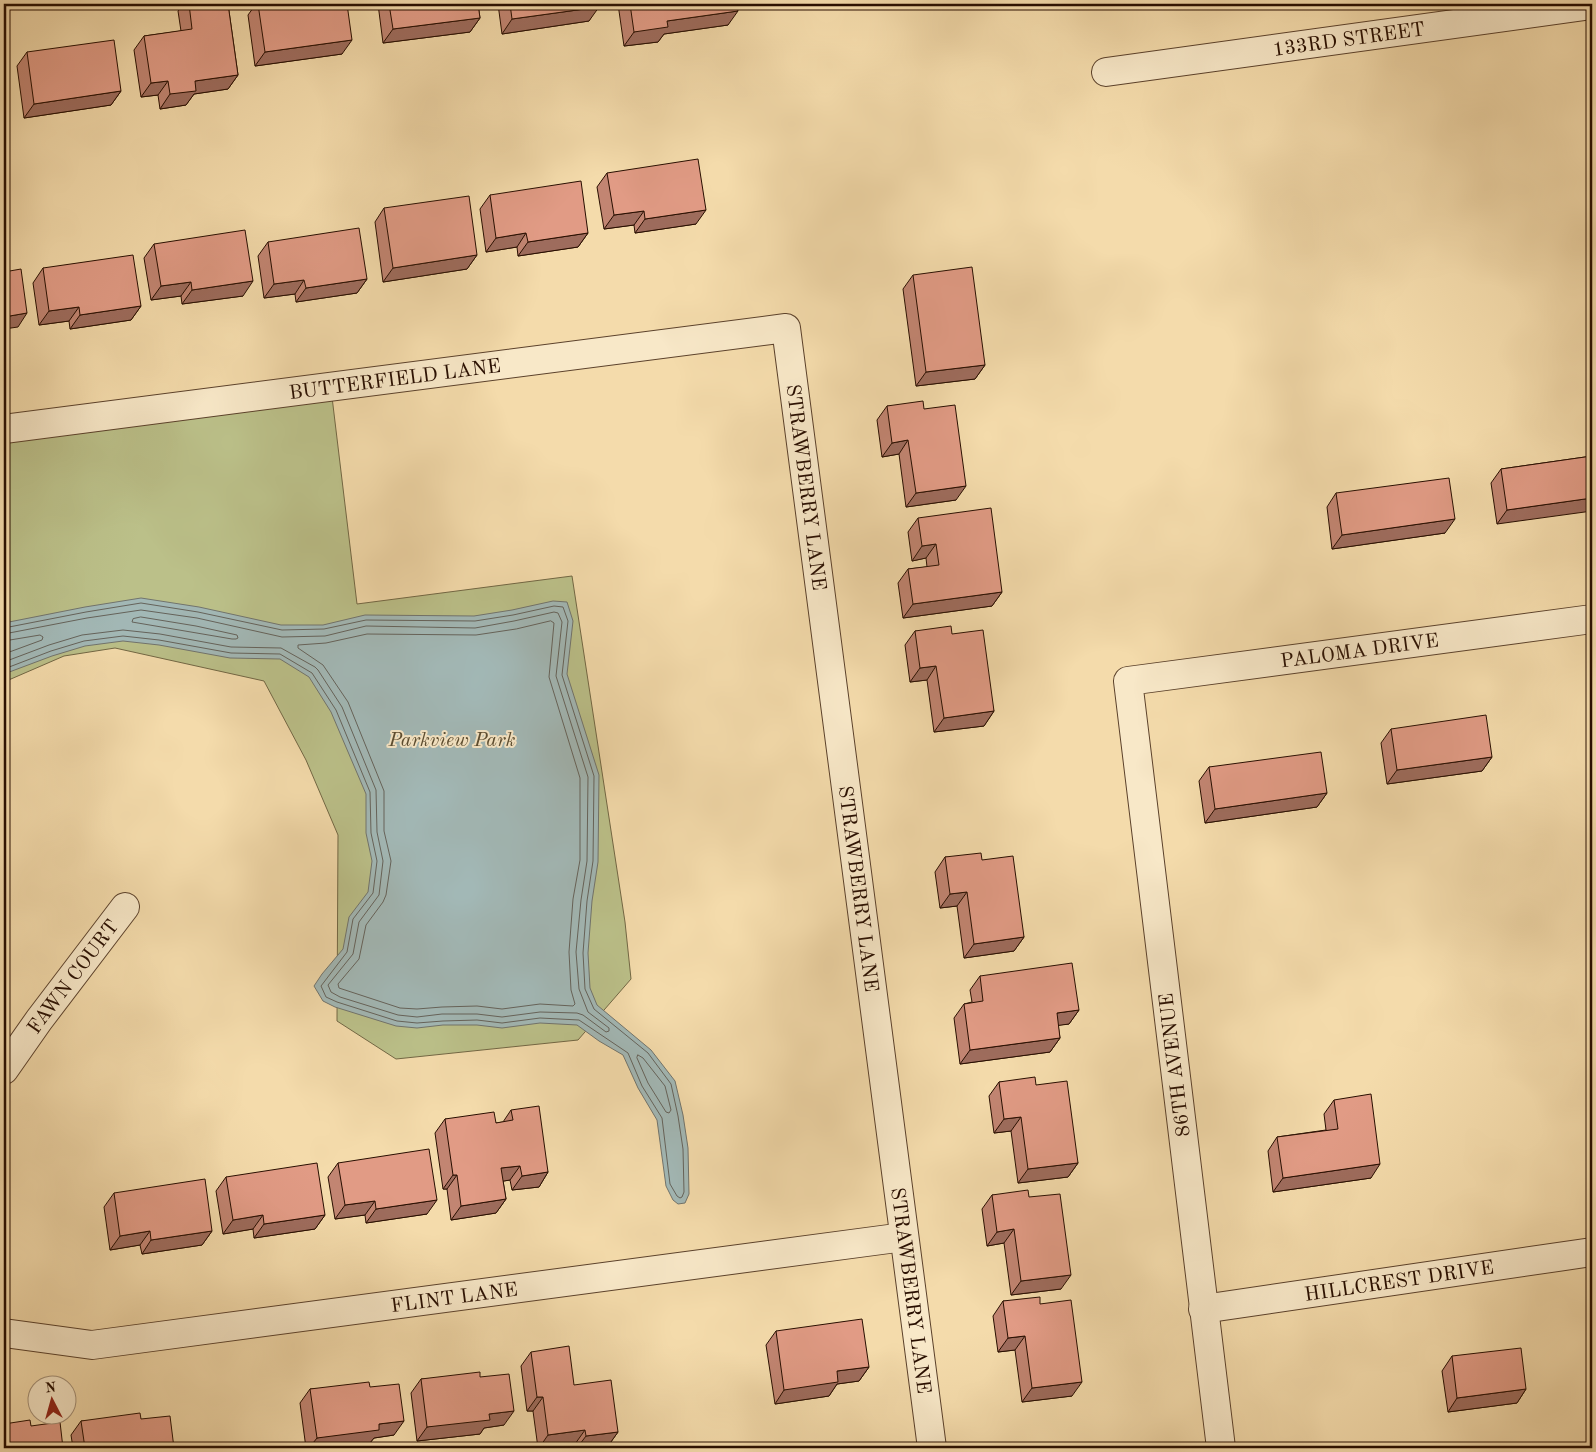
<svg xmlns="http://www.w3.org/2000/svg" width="1596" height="1452" font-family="'Old Standard TT',serif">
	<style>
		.green { fill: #bbc089; stroke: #726744 }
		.water { fill: #a2b8b6; stroke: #71746d }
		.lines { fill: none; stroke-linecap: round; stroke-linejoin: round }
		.shore { stroke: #65635b; stroke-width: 1 }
		.street-casing { stroke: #5b412b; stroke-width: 30 }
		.street { stroke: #f8e8c8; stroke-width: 28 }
		.wall { fill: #c28572; stroke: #280e00 }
		.shaded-wall { fill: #9e6c5d; stroke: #280e00 }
		.building { fill: #e19b85; stroke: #280e00 }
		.labels { text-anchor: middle; stroke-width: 4; stroke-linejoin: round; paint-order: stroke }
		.street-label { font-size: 20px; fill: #280e00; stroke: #f8e8c8 }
		.park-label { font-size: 20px; font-style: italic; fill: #5b4c30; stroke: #f8e8c8 }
	</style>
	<rect width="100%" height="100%" fill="#f4dbab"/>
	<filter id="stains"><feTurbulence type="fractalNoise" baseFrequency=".004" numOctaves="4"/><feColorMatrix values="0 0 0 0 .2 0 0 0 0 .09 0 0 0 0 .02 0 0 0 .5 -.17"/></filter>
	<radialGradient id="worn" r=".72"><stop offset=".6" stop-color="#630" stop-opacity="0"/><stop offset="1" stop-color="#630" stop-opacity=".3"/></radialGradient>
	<!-- green -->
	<path class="green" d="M332,397L357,604L572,576L625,922L631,979L578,1040L396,1059L337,1021L338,835L306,760L264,681L115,648L64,656L4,682V441Z"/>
	<!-- water -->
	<path class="water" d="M141,598L199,607L281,625H323L365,615L474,616L512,610L553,601L567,602L573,621L567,674L599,775L598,862L592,901L588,953L590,988L597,1005L651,1050L675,1081L683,1115L688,1148L689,1194L685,1203L678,1204L673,1200L666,1186L657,1120L638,1088L623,1055L599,1041L577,1025L540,1023L502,1028L477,1025H443L417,1028L396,1026L335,1007L323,1001L314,986L322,974L343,949L349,917L368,892L372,861L366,833V794L331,712L309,677L280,659L230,658L159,645L123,641L85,646L52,656L4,674V623L85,607Z"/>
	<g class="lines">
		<!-- shore -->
		<path class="shore" d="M141,617L196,626L237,635L238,638L236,639H232L132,622L133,619Z
			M551,621L554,623L549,677L580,778V860L573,899L569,952L571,990L575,1004L573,1006L540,1004L502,1009L477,1006L442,1007L417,1009L400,1008L339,988L338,984L359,959L366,925L383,902L386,895L391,861L384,831V791L348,702L323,665L298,648V645L326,643L367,634L476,635L516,629Z
			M4,628L86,612L141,603L198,612L282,630L324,629L366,620L475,621L513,615L554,606L563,607L568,621L562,675L594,776L593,861L587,901L583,953L585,989L594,1009L648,1053L671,1084L678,1116L683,1149L684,1192L682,1197L680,1198L677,1196L670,1184L662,1118L642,1086L628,1053L579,1020L540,1018L502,1023L477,1020L443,1021L417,1023L397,1021L337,1002L326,997L321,986L347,952L353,919L373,893L377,861L371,833L370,792L336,710L312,673L280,654L231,653L159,640L123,636L84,641L51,651L4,669
			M4,634L87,618L141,610L197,618L282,637L325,636L366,626L475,628L514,621L554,612L558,613L562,622L556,676L588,777L587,861L581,900L576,952L579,989L588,1012L609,1028V1031L606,1032L583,1015L577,1013L540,1012L502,1017L477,1014H442L417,1017L398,1015L340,997L331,992L328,985L353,954L359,922L379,895L383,861L377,832L376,790L342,707L318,670L315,667L281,648L231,647L160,634L123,630L82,635L49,645L4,662
			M4,641L40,635L43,637L42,640L4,654
			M638,1055L643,1058L665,1086L671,1110L669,1113L666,1112L648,1083L637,1058Z"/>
		<!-- street casing -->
		<g class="street-casing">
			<g id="street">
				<path id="s1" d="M1106,72L1592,5"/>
				<path id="s2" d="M4,429L786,328L932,1448"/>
				<path id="s3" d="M4,1070L39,1020L125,907"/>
				<path id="s4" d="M1203,1309L1592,1252"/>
				<path id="s5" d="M4,1333L92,1345L904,1237"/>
				<path id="s6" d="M1221,1448L1128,681L1592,619"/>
			</g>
		</g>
		<!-- street -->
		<use href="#street" class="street"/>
	</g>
	<!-- wall -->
	<path class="wall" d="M183,4H228L238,75L228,89L194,94L186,105L160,109L158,95L141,97L134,50L144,36L181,31L178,11Z
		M256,4H347L342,54L255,66L248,15Z
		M378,4H478L480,18L470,32L383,43Z
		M498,4H598L589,21L502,34Z
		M618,4H737L728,25L664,34L658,42L624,46Z
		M27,52L121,91L111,105L24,118L17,66Z
		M607,173L696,224L635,233L634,225L604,229L597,187Z
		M490,195L588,233L578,247L518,256L517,247L486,252L480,209Z
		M384,208L477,255L467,269L383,282L375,222Z
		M268,242L367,279L357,293L296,302L295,294L264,298L258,256Z
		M154,244L243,296L182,304L181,296L151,300L144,258Z
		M43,268L141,306L131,320L70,329L69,321L39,325L33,283Z
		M913,275L985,365L975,379L916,386L903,289Z
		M887,406L924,409L956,500L906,507L899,454L882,457L877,420Z
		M1592,456L1497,524L1491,483L1501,469Z
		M1336,493L1445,533L1332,549L1327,507Z
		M918,518L1002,592L992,606L903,618L898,583L908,569L927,567L926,558L912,561L908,532Z
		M915,631L952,634L994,711L984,726L934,732L927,680L910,682L905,645Z
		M1391,729L1492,757L1482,771L1387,784L1381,743Z
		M1209,767L1327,793L1317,807L1205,823L1199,781Z
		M945,857L982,860L1024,937L1014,951L964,958L957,906L940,908L935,872Z
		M980,976L1079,1010L1069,1024L1058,1025L1060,1038L1050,1052L960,1064L954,1018L964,1004L972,1002L970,990Z
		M999,1082L1036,1085L1078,1163L1068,1177L1018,1183L1011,1131L994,1133L989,1096Z
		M1334,1100L1371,1178L1273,1192L1268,1151L1277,1137L1326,1130L1324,1114Z
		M511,1110L548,1172L539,1187L512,1190L510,1180L503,1181L506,1199L496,1213L451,1220L447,1189H443L435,1133L445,1119L496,1123L503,1122Z
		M338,1163L427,1214L366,1223L365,1215L335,1219L328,1177Z
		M226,1177L325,1215L315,1229L254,1238L253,1229L223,1234L216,1191Z
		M114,1193L212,1231L202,1245L142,1254L140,1245L110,1250L104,1207Z
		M992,1195L1029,1197L1061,1289L1011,1295L1004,1243L987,1246L982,1209Z
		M1003,1301L1040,1304L1072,1396L1022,1402L1015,1350L998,1352L993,1316Z
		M776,1331L869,1367L859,1381L837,1384L829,1396L775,1404L766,1345Z
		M531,1352L574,1385L618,1432L608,1446L590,1448H576L575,1444L547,1448H538L533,1411H527L521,1366Z
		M1452,1356L1526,1389L1517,1403L1448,1412L1442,1371Z
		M480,1377L504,1425L484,1428L480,1434L417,1441L411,1393L421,1379Z
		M370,1387L394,1435L374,1438L369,1444L336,1448H306L300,1403L310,1389Z
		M141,1419L174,1448H73L71,1435L81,1421Z"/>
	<!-- shaded-wall -->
	<path class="shaded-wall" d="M599,7L589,21L502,34L512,19Z
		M738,11L728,25L664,34L658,42L624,46L634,32L667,21Z
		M480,18L470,32L383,43L393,29Z
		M352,40L342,54L255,66L265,52Z
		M238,75L228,89L194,94L186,105L160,109L170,94L195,81Z
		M168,81L158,95L141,97L151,83Z
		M121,91L111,105L24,118L34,104Z
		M706,210L696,224L635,233L645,219Z
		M644,211L634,225L604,229L614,215Z
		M526,233L517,247L486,252L496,238Z
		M588,233L578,247L518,256L528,242Z
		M477,255L467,269L383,282L393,268Z
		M367,279L357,293L296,302L306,288Z
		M304,280L295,294L264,298L274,284Z
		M253,281L243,296L182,304L192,290Z
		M191,282L181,296L151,300L161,286Z
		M141,306L131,320L70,329L80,315Z
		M79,307L69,321L39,325L49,311Z
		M27,313L18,327L4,329V317Z
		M985,365L975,379L916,386L926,372Z
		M908,440L899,454L882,457L892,443Z
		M966,486L956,500L906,507L916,493Z
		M1592,498V511L1497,524L1507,510Z
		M1455,519L1445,533L1332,549L1342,535Z
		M936,544L926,558L912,561L922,546Z
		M1002,592L992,606L903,618L913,604Z
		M936,666L927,680L910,682L920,668Z
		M994,711L984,726L934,732L944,718Z
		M1492,757L1482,771L1387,784L1397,770Z
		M1327,793L1317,807L1205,823L1215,809Z
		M967,892L957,906L940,908L950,894Z
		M1024,937L1014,951L964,958L974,944Z
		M1079,1010L1069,1024L1047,1027L1057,1013Z
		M1060,1038L1050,1052L960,1064L970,1050Z
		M1021,1117L1011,1131L994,1133L1004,1119Z
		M1078,1163L1068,1177L1018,1183L1028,1169Z
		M1380,1164L1371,1178L1273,1192L1283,1178Z
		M520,1166L510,1180L492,1183L501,1168Z
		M548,1172L539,1187L512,1190L522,1176Z
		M453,1175H457L447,1189H443Z
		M506,1199L496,1213L451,1220L461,1206Z
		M437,1200L427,1214L366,1223L376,1209Z
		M375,1201L365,1215L335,1219L345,1205Z
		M263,1215L253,1229L223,1234L233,1220Z
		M325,1215L315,1229L254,1238L264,1224Z
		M1014,1229L1004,1243L987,1246L997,1232Z
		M150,1231L140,1245L110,1250L120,1236Z
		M212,1231L202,1245L142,1254L151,1240Z
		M1071,1275L1061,1289L1011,1295L1021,1281Z
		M1025,1336L1015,1350L998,1352L1008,1338Z
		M869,1367L859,1381L837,1384L829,1396L775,1404L784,1390L837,1371Z
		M1082,1382L1072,1396L1022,1402L1032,1388Z
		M1526,1389L1517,1403L1448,1412L1457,1398Z
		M537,1397H543L533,1411H527Z
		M514,1411L504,1425L484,1428L480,1434L417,1441L427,1427L489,1414Z
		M404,1421L394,1435L374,1438L369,1444L336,1448H309L317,1438L379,1424Z
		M585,1430L575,1444L547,1448H539L548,1435Z
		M618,1432L608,1446L590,1448H577L586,1436Z"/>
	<!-- building -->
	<path class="building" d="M189,4H228L238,75L195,81L196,91L170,94L168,81L151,83L144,36L192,29Z
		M258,4H347L352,40L265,52Z
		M389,4H478L480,18L393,29Z
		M510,4H598L599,7L512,19Z
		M630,4H737L738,11L667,21L668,27L634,32Z
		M114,40L121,91L34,104L27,52Z
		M698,159L706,210L645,219L644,211L614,215L607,173Z
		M581,181L588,233L528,242L526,233L496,238L490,195Z
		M469,196L477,255L393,268L384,208Z
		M359,228L367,279L306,288L304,280L274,284L268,242Z
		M245,230L253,281L192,290L191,282L161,286L154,244Z
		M133,255L141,306L80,315L79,307L49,311L43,268Z
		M972,267L985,365L926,372L913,275Z
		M21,269L27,313L4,317V272Z
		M923,401L924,409L955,405L966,486L916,493L908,440L892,443L887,406Z
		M1592,456V498L1507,510L1501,469Z
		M1449,478L1455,519L1342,535L1336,493Z
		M991,508L1002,592L913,604L908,569L939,565L936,544L922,546L918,518Z
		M951,626L952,634L983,630L994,711L944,718L936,666L920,668L915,631Z
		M1486,715L1492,757L1397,770L1391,729Z
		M1321,752L1327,793L1215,809L1209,767Z
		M981,853L982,860L1013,856L1024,937L974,944L967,892L950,894L945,857Z
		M1072,963L1079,1010L1057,1013L1060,1038L970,1050L964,1004L983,1001L980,976Z
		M1035,1077L1036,1085L1067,1081L1078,1163L1028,1169L1021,1117L1004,1119L999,1082Z
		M1371,1094L1380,1164L1283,1178L1277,1137L1338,1129L1334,1100Z
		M539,1106L548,1172L522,1176L520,1166L501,1168L506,1199L461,1206L457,1175H453L445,1119L494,1112L496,1123L513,1120L511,1110Z
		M429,1149L437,1200L376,1209L375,1201L345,1205L338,1163Z
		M317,1163L325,1215L264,1224L263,1215L233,1220L226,1177Z
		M205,1179L212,1231L151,1240L150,1231L120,1236L114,1193Z
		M1028,1190L1029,1197L1060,1194L1071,1275L1021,1281L1014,1229L997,1232L992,1195Z
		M1040,1297V1304L1071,1300L1082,1382L1032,1388L1025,1336L1008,1338L1003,1301Z
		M862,1319L869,1367L837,1371L838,1382L784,1390L776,1331Z
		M569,1346L574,1385L611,1380L618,1432L586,1436L585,1430L548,1435L543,1397H537L531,1352Z
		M1521,1348L1526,1389L1457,1398L1452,1356Z
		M480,1372V1377L509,1374L514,1411L489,1414L490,1420L427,1427L421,1379Z
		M369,1382L370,1387L399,1384L404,1421L379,1424V1430L317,1438L310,1389Z
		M140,1413L141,1419L170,1416L174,1448H85L81,1421Z
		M30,1420L31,1426L60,1422L63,1448H4V1424Z"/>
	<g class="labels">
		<!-- street labels -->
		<g class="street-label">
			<text dy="7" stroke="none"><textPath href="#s1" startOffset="245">133RD STREET</textPath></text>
			<text dy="7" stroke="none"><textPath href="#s2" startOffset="394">BUTTERFIELD LANE</textPath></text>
			<text dy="7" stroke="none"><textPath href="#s2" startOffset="949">STRAWBERRY LANE</textPath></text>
			<text dy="7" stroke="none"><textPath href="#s6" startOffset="1006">PALOMA DRIVE</textPath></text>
			<text dy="7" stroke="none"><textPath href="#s2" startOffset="1354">STRAWBERRY LANE</textPath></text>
			<text dy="7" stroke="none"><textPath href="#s3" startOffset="116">FAWN COURT</textPath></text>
			<text transform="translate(1174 1065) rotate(-97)" y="7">86TH AVENUE</text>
			<text dy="7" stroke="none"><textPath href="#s4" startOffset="198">HILLCREST DRIVE</textPath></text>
			<text dy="7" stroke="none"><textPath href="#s2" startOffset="1759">STRAWBERRY LANE</textPath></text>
			<text dy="7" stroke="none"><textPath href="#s5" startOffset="454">FLINT LANE</textPath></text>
		</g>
		<!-- park labels -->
		<g class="park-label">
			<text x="452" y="746">Parkview Park</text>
		</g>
	</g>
	<!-- margin -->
	<rect width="1596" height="1452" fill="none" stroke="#f4dbab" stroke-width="20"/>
	<rect x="5" y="5" width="1586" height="1442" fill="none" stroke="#280e00" stroke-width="2.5"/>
	<rect x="10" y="10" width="1576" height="1432" fill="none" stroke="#280e00"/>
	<!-- north arrow -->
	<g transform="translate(52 1400) rotate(354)"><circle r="24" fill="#f8e8c8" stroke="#a59178"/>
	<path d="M0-4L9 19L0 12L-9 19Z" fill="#8f2418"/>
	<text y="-8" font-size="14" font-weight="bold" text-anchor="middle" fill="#280e00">N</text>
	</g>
	<rect width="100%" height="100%" filter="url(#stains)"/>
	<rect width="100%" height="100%" fill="url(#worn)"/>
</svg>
